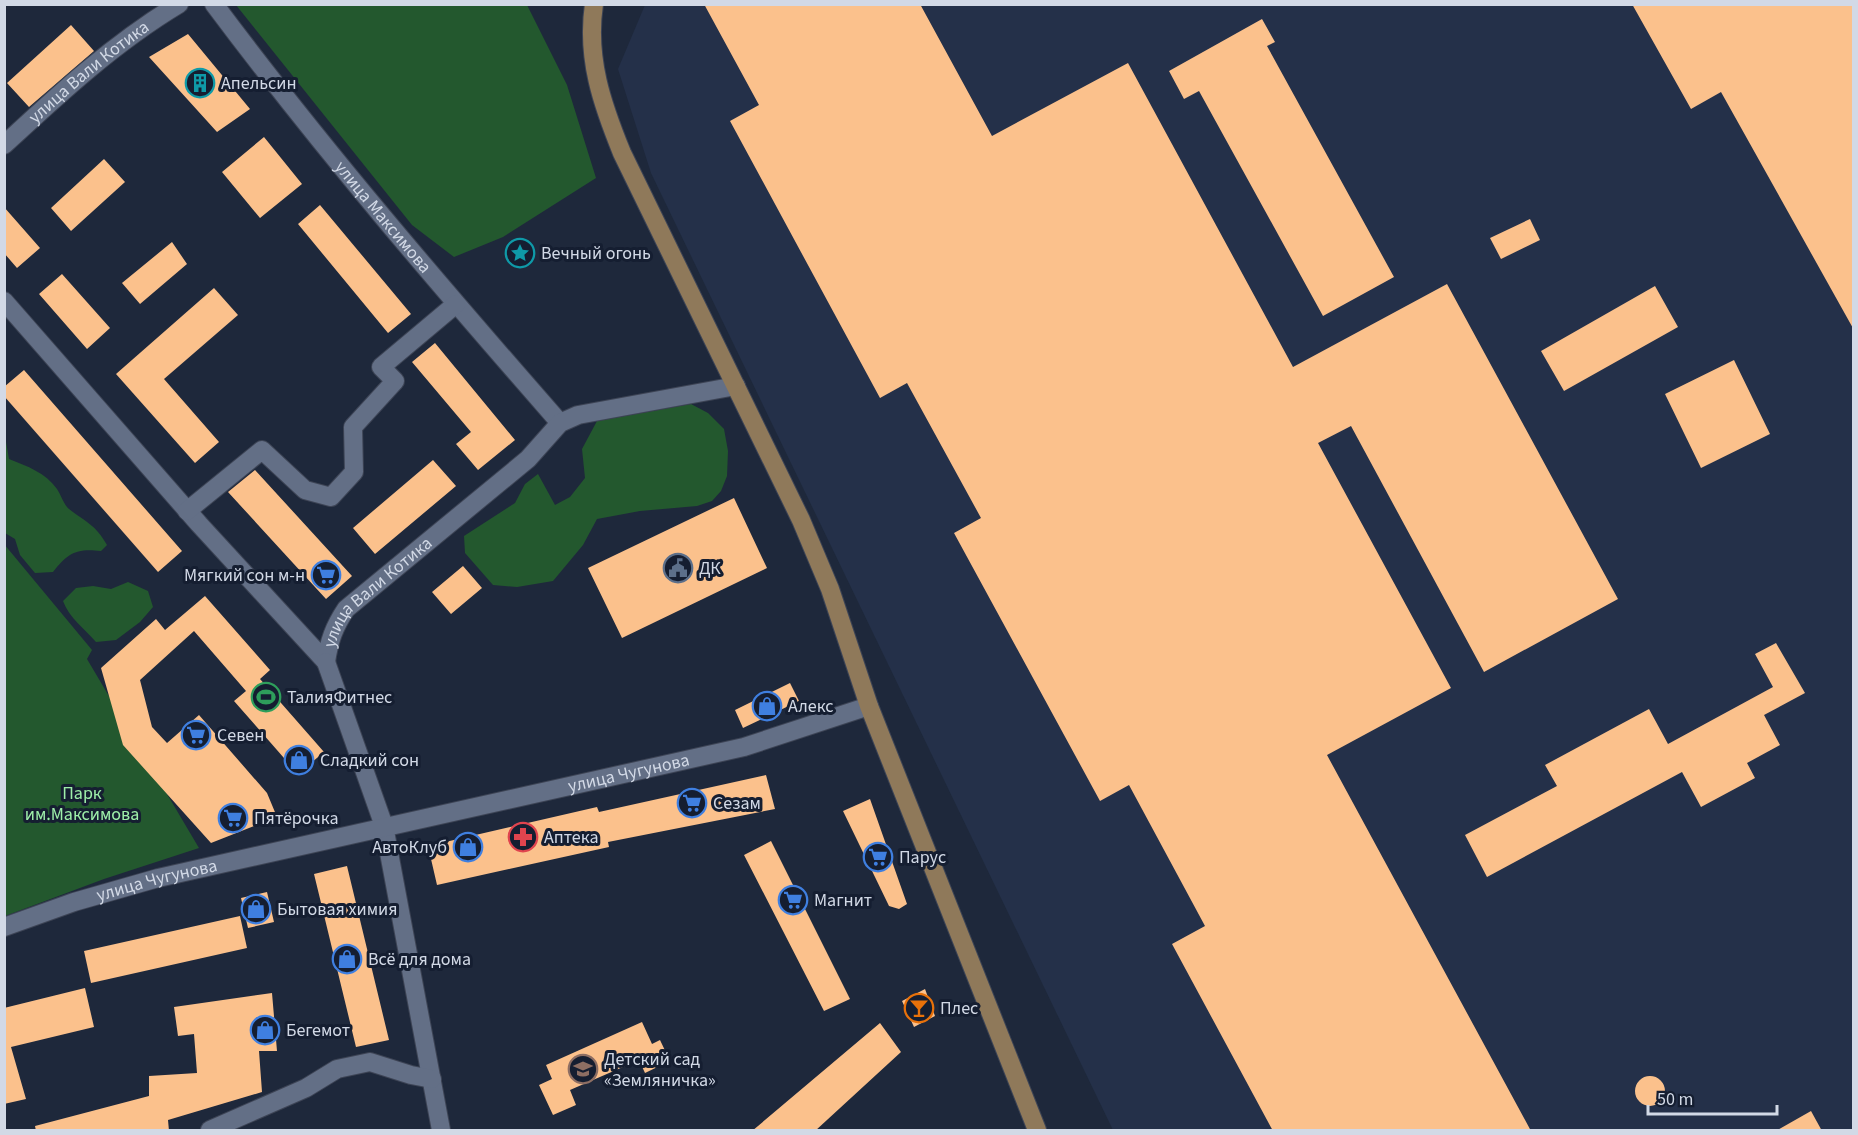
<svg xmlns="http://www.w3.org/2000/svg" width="1858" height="1135" font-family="'Source Sans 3',sans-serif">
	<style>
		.built { fill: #243049 }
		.green { fill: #23582e }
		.building { fill: #fbc18c }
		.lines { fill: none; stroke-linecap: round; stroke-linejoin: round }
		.minor-casing { stroke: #3d4455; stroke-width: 20 }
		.major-casing { stroke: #3d4455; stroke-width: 20 }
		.minor { stroke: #636f86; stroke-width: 18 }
		.major { stroke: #8f795a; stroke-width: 18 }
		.labels { text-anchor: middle; stroke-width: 6; stroke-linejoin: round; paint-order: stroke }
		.street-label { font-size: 18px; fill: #d2d9e6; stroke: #151e31 }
		.poi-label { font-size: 18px; fill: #d2d9e6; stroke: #151e31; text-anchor: start }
		.park-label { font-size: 18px; fill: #9eefa9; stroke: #151e31 }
	</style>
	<rect width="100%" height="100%" fill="#1e283b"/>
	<!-- built -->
	<path class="built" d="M645,5H1853V1130H1113L651,173L618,69Z"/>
	<!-- green -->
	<path class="green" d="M236,5H527L567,85L596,178L503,237L454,257L412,225Z
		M691,404L708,413L724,429L728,451L727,476L721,491L712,501L697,506L640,511L597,519L583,545L553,581L517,587L493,585L465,553L464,536L515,503L525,484L538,474L555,505L570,497L585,478L582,449L597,421Z
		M5,436L9,459C27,466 46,473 57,489C61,495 64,505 69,509C87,523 95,524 107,545L101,551C76,548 68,553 53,572L35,573L20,555L15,539L5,533Z
		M4,544L92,650L87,659L199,848L104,879L5,916Z
		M128,582L148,591L153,607L140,622L116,640L96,642C85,629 69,618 63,601L76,588L93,586L111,589Z"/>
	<!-- building -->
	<path class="building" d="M704,4H920L992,136L1128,63L1293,367L1447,284L1618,599L1484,672L1351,426L1318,443L1451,688L1327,755L1531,1131H1273L1172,944L1205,926L1129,785L1100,801L954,533L981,518L907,383L880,398L730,121L759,105Z
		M1632,4H1854V330L1721,92L1691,109Z
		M1262,19L1275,42L1267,46L1394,277L1323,316L1199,91L1184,99L1169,71Z
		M71,25L94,51L29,107L7,83Z
		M188,34L250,109L217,132L149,57Z
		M264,137L302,184L260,218L222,172Z
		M104,159L125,182L71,231L51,208Z
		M320,205L411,314L388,333L298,224Z
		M4,207L40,248L17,268L4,253Z
		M1530,219L1540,240L1501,259L1490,238Z
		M172,242L187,264L140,304L122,283Z
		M62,274L110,328L87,349L39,294Z
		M1655,286L1678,327L1564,391L1541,351Z
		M214,288L238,315L164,379L219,442L195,463L116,374Z
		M435,343L515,440L478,470L456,444L471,432L412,362Z
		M1734,360L1770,434L1701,468L1665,394Z
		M24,370L182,551L158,572L4,396V387Z
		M433,460L456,486L375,554L353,528Z
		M255,470L352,576L326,599L228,492Z
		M734,498L767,568L622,638L588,568Z
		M463,566L482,588L451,614L432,592Z
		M205,596L270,670L260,679L324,752L298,774L234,701L246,691L194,631L140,680L152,727L167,743L199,715L267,793L277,817L211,843L123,745L101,668L156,619L165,630Z
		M1776,643L1805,693L1764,715L1780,745L1747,763L1755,778L1701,807L1682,772L1487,877L1465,835L1557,786L1545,765L1649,709L1668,744L1773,687L1755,654Z
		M790,683L799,701L743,728L735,710Z
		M766,775L775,809L608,842L609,847L437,885L428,846L597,807L599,812Z
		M870,799L907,904L899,909L889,906L843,811Z
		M771,841L850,999L824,1011L744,855Z
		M347,866L389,1040L356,1047L314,874Z
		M267,892L274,922L248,928L241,898Z
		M240,916L247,948L91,983L84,951Z
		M85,988L94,1027L11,1047L26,1099L4,1104V1008Z
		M925,989L935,1016L914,1027L902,1001Z
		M272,993L277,1051H259L262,1092L168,1120L169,1131H36L35,1126L149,1096V1076L197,1073L194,1034L178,1036L174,1007Z
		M642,1022L652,1044L660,1040L670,1061L645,1073L639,1060L570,1090L576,1105L553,1115L539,1085L552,1079L546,1065Z
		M880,1023L901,1052L815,1131H752Z
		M1635 1091a15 15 0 1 1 30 0a15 15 0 1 1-30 0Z
		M1811,1111L1822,1131H1776Z"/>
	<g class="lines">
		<!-- minor casing -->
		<g class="minor-casing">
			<g id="minor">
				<path id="s1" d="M214,4C323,150 441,287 560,423"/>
				<path id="s2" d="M4,145C59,94 114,43 179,4"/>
				<path id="s3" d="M4,301L199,524L326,662C329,641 334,627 346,609L528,459L560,423L578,415L736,386"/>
				<path d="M187,511L262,450L305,490L331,497L354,472L353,427L395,381L381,367L456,304"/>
				<path d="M326,662L384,826L441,1130"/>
				<path id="s4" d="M4,927L74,902L158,878L744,747L869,706"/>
				<path d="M210,1130L306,1088L337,1069L370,1062L411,1075L432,1079"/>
			</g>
		</g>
		<!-- major casing -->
		<g class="major-casing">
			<path id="major" d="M594,4C586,58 602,104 622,153L801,520L830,589L869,706L1037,1130"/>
		</g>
		<!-- minor -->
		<use href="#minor" class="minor"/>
		<!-- major -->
		<use href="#major" class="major"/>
	</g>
	<!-- icons -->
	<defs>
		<g id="building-ring" transform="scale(1.5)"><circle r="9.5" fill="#151e31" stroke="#0f9aa8" stroke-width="1.5"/><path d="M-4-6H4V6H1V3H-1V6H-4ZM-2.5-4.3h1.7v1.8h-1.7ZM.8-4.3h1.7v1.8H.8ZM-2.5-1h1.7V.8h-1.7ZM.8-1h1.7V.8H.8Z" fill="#0f9aa8"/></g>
		<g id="sight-ring" transform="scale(1.5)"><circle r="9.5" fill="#151e31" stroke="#0f9aa8" stroke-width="1.5"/><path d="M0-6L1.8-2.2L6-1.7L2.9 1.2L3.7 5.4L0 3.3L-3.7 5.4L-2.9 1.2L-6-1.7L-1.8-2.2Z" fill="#0f9aa8"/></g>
		<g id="civic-ring" transform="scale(1.5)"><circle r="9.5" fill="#151e31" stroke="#5c6f8a" stroke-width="1.5"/><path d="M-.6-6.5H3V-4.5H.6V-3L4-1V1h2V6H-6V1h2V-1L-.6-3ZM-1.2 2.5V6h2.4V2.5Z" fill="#5c6f8a"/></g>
		<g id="supermarket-ring" transform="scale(1.5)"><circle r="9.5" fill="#151e31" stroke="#3f7fe0" stroke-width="1.5"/><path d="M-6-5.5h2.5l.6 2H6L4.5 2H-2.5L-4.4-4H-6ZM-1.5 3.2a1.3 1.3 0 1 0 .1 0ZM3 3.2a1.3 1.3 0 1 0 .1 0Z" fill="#3f7fe0"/></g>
		<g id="stadium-ring" transform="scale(1.5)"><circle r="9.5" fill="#151e31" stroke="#2e9e5b" stroke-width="1.5"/><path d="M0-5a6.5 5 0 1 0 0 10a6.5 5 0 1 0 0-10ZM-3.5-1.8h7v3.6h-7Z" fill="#2e9e5b"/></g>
		<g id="shop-ring" transform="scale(1.5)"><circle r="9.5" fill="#151e31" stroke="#3f7fe0" stroke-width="1.5"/><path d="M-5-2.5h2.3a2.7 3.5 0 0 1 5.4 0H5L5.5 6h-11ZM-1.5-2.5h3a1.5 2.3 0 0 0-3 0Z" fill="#3f7fe0"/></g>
		<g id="pharmacy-ring" transform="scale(1.5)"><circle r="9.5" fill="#151e31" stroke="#e0444e" stroke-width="1.5"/><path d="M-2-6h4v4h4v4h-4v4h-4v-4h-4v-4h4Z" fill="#e0444e"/></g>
		<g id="bar-ring" transform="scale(1.5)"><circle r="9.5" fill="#151e31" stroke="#e8710a" stroke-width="1.5"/><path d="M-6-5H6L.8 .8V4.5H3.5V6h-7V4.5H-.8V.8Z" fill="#e8710a"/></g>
		<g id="school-ring" transform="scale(1.5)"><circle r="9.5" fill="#151e31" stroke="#8d6e63" stroke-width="1.5"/><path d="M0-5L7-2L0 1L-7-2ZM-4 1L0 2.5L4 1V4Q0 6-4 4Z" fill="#8d6e63"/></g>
	</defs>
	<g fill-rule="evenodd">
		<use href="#building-ring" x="200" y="83"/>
		<use href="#sight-ring" x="520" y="253"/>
		<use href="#civic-ring" x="678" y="568"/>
		<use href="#supermarket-ring" x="326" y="575"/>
		<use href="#stadium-ring" x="266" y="697"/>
		<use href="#shop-ring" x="767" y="706"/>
		<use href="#supermarket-ring" x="196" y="735"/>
		<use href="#shop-ring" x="299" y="760"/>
		<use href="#supermarket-ring" x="692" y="803"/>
		<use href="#supermarket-ring" x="233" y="818"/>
		<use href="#pharmacy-ring" x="523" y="837"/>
		<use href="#shop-ring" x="468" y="847"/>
		<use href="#supermarket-ring" x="878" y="857"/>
		<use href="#supermarket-ring" x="793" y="900"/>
		<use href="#shop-ring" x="256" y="909"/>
		<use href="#shop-ring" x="347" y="959"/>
		<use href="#bar-ring" x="919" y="1008"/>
		<use href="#shop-ring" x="265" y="1030"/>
		<use href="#school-ring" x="583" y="1069"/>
	</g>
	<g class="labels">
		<!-- street labels -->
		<g class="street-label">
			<text dy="6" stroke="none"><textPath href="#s2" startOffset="112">улица Вали Котика</textPath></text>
			<text dy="6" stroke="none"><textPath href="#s1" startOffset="272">улица Максимова</textPath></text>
			<text dy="6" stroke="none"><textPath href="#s3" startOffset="574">улица Вали Котика</textPath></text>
			<text dy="6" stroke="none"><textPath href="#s4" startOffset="644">улица Чугунова</textPath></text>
			<text dy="6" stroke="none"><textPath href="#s4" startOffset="160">улица Чугунова</textPath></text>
		</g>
		<!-- poi labels -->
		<g class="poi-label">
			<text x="221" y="89">Апельсин</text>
			<text x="541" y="259">Вечный огонь</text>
			<text x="699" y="574">ДК</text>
			<text x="305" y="581" text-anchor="end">Мягкий сон м-н</text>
			<text x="287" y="703">ТалияФитнес</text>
			<text x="788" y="712">Алекс</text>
			<text x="217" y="741">Севен</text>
			<text x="320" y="766">Сладкий сон</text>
			<text x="713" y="809">Сезам</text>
			<text x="254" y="824">Пятёрочка</text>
			<text x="544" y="843">Аптека</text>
			<text x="447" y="853" text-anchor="end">АвтоКлуб</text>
			<text x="899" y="863">Парус</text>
			<text x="814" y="906">Магнит</text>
			<text x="277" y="915">Бытовая химия</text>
			<text x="368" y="965">Всё для дома</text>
			<text x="940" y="1014">Плес</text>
			<text x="286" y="1036">Бегемот</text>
			<text x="604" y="1065">Детский сад<tspan x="604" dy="21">«Земляничка»</tspan></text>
		</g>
		<!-- park labels -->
		<g class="park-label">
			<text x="82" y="799">Парк<tspan x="82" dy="21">им.Максимова</tspan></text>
		</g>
	</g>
	<!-- border -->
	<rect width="1858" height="1135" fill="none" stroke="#d2d9e6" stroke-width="12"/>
	<!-- scale -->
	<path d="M1648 1105v9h129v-9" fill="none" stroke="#d2d9e6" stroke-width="3"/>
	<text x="1657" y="1105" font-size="18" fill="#d2d9e6" stroke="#151e31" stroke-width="4.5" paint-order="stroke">50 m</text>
</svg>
